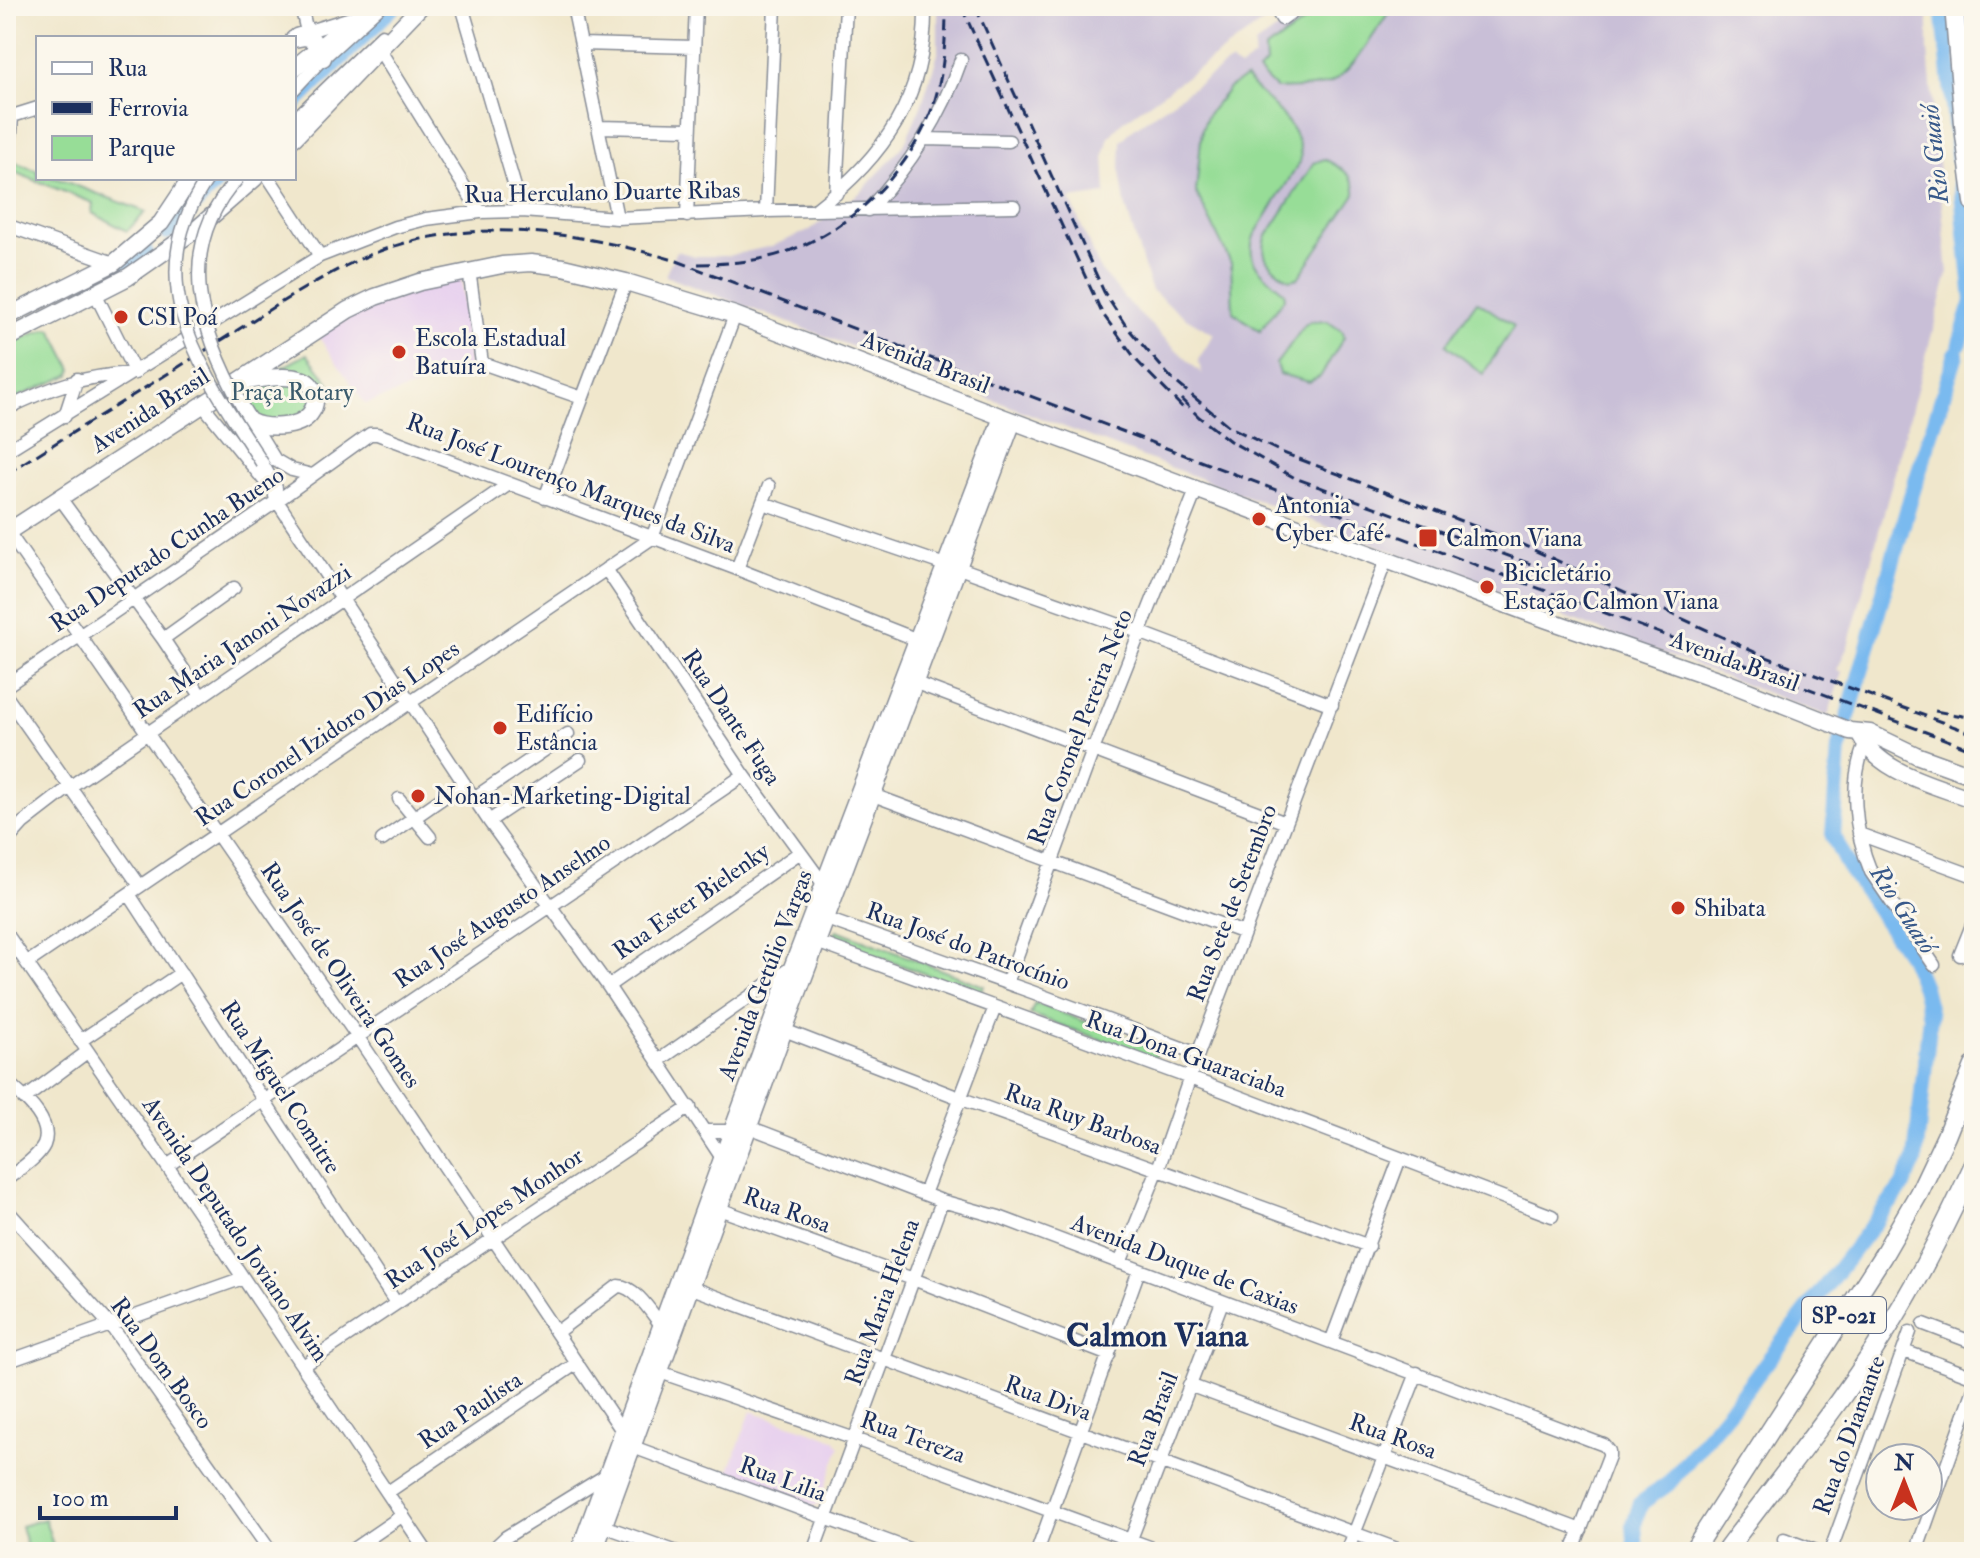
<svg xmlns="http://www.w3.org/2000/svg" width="1980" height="1558" font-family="'IM FELL Double Pica',serif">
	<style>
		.built { fill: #e8d2ee }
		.industrial { fill: #c9bfd7 }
		.green { fill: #97dd97; stroke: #59867a; stroke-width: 2 }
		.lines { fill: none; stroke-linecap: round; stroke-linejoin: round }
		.river { stroke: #7abaef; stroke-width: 16 }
		.minor-casing { stroke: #868b95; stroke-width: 15 }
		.major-casing { stroke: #868b95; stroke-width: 19 }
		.highway-casing { stroke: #868b95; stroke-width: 21 }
		.minor { stroke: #fff; stroke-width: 12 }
		.major { stroke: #fff; stroke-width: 16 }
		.highway { stroke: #fff; stroke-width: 18 }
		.rail { stroke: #1b2f5e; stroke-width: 3; stroke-dasharray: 12 6; stroke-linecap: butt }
		.minor-bridge-casing { stroke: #868b95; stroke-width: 15; stroke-linecap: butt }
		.minor-bridge { stroke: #fff; stroke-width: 12 }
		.poi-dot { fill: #c8321e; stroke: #fbf7ec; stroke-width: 3 }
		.labels { text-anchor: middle; stroke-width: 6; stroke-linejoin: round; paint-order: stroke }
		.shield { fill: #fbf7ec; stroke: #5e6b89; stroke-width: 2 }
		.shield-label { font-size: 22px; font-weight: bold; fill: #1b2f5e }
		.street-label { font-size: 24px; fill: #1b2f5e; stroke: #fbf7ec }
		.poi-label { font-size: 24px; fill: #1b2f5e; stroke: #fbf7ec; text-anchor: start }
		.park-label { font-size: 24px; fill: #3a5a6c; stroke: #fbf7ec }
		.water-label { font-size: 26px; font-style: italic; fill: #38598a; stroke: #fbf7ec }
		.district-label { font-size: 32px; font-weight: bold; fill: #1b2f5e; stroke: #fbf7ec }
	</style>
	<rect width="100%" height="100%" fill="#fbf7ec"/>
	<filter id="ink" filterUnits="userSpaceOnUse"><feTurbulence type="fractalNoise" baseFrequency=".0125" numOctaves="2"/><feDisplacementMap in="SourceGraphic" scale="16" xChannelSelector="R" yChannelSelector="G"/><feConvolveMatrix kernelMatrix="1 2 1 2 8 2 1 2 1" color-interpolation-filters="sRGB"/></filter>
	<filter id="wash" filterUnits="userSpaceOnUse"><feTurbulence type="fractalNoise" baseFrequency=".006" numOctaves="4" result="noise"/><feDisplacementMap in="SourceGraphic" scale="32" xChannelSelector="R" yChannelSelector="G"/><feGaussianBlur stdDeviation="1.8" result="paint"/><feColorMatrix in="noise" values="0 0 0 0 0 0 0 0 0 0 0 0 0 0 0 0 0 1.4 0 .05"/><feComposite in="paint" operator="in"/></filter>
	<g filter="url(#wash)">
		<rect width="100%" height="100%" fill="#f0e7cc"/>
		<!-- built -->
		<path class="built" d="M461,277L470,368L365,404L318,336L364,308Z
			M751,1411L834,1439L840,1447L819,1504L810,1507L727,1476Z"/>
		<!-- industrial -->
		<path class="industrial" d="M938,6H1269L1271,9L1267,20L1122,122L1109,137L1104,155L1106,194L1070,199L1100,270L1133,308L1202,374L1198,360L1214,334L1186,318L1151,290L1125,204L1120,172L1121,141L1133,129L1230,62L1240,68L1254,57L1255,45L1310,6H1928V51L1948,274L1848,646L1837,670L1842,672L1828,716L665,276L676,251L695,256H727L772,246L810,230L861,192L904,145L922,103L938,54Z"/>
		<!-- green -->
		<path class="green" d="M1327,6H1393C1378,27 1351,76 1327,84C1311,89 1292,88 1276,89L1258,71L1266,64L1265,50Z
			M1245,78C1266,101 1306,128 1300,162L1254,236C1244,265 1266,275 1284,292L1285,297L1260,331L1233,312L1231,263L1196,192L1202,129L1208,114L1229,88Z
			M1324,159C1339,166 1357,176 1355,194L1298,278L1290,280C1272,268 1259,260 1266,237L1314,163Z
			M9,160L38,171V178H56L146,212L127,231L92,213L93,203L9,170Z
			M1477,301L1514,326L1483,374L1446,345Z
			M1327,321L1343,332L1344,337L1320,377L1309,382L1279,374L1276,364L1305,325L1309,322Z
			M47,329L52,330L72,369L70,375L6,402V344Z
			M307,354L337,393L308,412L262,433L240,418L229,396Z
			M837,930L984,986L980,994L832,940Z
			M1035,1003L1159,1049L1154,1059L1030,1014Z
			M45,1519L55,1552H28L21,1526Z"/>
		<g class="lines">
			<!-- river -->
			<path class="river" d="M1943,6L1973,301L1960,343
				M294,104L394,6
				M167,232L221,178
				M104,276L145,251
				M1636,1552L1634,1524L1641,1503L1668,1484L1736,1402L1902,1187L1915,1160L1930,1016L1923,987L1911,958L1846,863L1833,836L1839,748L1910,500L1956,354"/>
		</g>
	</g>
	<g filter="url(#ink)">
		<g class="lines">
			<!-- minor casing -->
			<g class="minor-casing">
				<path id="minor" d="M301,6L307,32
					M462,6L522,211
					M573,6L617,218
					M1274,6L1282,19L1300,6
					M296,35L351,18
					M581,44L694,47
					M379,49L480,212
					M294,89L323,58L380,6
					M6,118L38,108
					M294,120L382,35
					M598,127L689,129
					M925,139L1009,141
					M269,178L320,256
					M836,194L846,6
					M6,207L12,116
					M815,210C884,157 927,96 925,6
					M868,210C910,166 941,118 961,60
					M766,211L775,6
					M687,216L696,6
					M6,225L114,263
					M469,270L482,363L582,398
					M96,295L135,373
					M202,404L268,485
					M243,408L275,460L292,470L312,475
					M6,409C50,387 83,376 132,373
					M65,416L77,379
					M6,451L320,256L395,227L426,219L480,212L522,211L617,218L766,211L1014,206
					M262,463L276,488L275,496L277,501L489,821L608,986L722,1158
					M60,498L163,639L201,696
					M545,498L626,282
					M763,503L948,566
					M8,532L357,1036L633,1447L917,1552
					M959,568L1139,632L1332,705
					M606,569L744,775L827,889
					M737,569L769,486
					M163,639L234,588
					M916,683L1286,823
					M6,686L277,501L370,434H377L737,569L918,640
					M6,696L140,886
					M1867,739C1848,781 1854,831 1871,872L1934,965
					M873,795L1244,933
					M474,798L568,734
					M399,799L430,837
					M489,821L580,760
					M1859,834L1974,876
					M382,840L464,783
					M6,842L23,823L71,786L509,484
					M129,894L396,1303
					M818,916L1032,992L1198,1054
					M6,933L205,1221L427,1552
					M811,940L1190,1078L1552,1216
					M1960,955L1974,920
					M27,963L652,538L735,315
					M1007,983L1093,750L1197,488
					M608,986L799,853
					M784,1030L962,1099L1369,1246
					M80,1041L181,973
					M658,1061L792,967
					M6,1081C21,1095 54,1120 44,1145C38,1158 17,1171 6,1180
					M24,1099L87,1052
					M704,1131H732L749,1127L942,1201L999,1217L1604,1445L1609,1451V1456L1572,1552
					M167,1166L744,775
					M924,1194L995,1007
					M6,1209L111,1326L271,1552
					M719,1209L913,1279L1109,1355
					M1120,1263L1158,1169L1198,1054L1386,560
					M684,1285L1405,1552
					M1924,1324L1974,1343
					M557,1332L618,1286C635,1286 651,1312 661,1325
					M1331,1342L1400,1158
					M1904,1351L1974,1377
					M6,1362L243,1278
					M303,1366L690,1107
					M654,1370L855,1439L1163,1552
					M1189,1385L1581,1530
					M388,1492L577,1363
					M598,1524L677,1552
					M1784,1539L1819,1552
					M349,1552L403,1515
					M490,1552L506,1537L608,1474
					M813,1552L942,1201
					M1037,1552L1139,1270
					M1126,1552L1222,1302
					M1347,1552L1417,1373
					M1830,1552L1910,1332
					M1916,1552L1974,1389"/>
			</g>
			<!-- major casing -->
			<g class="major-casing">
				<path id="major" d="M294,39L305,37L312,39L323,58
					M294,68L370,6
					M294,138L421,6
					M6,317L114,263L161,223L191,178
					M6,339L128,277L198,228L255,178
					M238,382C257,380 282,374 300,379C316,382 319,402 310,414C299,429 265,429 251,422
					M6,533L348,310L375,297L420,282L502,265L531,263L563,267L626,282L735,315L1002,417L1545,619L1723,681L1850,731L1870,733L1916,755L1974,776
					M1859,732C1876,773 1936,785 1974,800
					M579,1552L782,994L1002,417
					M594,1552L784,1030L1013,421"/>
			</g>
			<!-- highway casing -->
			<g class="highway-casing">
				<path id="highway" d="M1954,6L1965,135L1974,202
					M1692,1552L1882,1257L1919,1193L1946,1136L1974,1066
					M1725,1552C1785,1471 1851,1392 1902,1305C1929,1259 1952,1212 1974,1164"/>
			</g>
			<!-- minor -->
			<use href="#minor" class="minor"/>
			<!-- major -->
			<use href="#major" class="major"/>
			<!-- highway -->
			<use href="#highway" class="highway"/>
			<!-- rail -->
			<path class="rail" d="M961,6L1102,313L1138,362L1184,409
				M975,6L1104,292L1126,326L1172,379L1230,427L1281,452L1521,544L1761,655L1974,734
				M698,264C731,264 764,261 794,249C857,225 913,166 934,103C944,71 946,39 946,6
				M1181,399L1199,417L1230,441L1295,478L1577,581
				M6,474C76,430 147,387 217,343C263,314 308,283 358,260C461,213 573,230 677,261L1331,511L1974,750
				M1935,711L1974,718"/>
			<!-- minor-bridge casing -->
			<g class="minor-bridge-casing">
				<path id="minor-bridge" d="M208,178C134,284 205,373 262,463
					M238,178C172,250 201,333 243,408"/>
			</g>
			<!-- minor-bridge -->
			<use href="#minor-bridge" class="minor-bridge"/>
		</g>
	</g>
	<!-- markers -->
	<g class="poi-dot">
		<circle cx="121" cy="317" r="8"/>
		<circle cx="399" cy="352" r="8"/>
		<circle cx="1259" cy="519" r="8"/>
		<rect x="1418" y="528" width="20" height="20" rx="4"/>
		<circle cx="1487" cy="587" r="8"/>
		<circle cx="500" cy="728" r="8"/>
		<circle cx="418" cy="796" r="8"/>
		<circle cx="1678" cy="908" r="8"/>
	</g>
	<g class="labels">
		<!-- shield labels -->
		<rect class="shield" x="1802" y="1297" width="84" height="36" rx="6"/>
		<g class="shield-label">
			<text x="1844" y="1323">SP-021</text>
		</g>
		<!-- street labels -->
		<g class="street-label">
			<text transform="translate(602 192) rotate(-1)" y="8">Rua Herculano Duarte Ribas</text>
			<text transform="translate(926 362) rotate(21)" y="8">Avenida Brasil</text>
			<text transform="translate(150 410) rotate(-33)" y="8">Avenida Brasil</text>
			<text transform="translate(571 483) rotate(21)" y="8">Rua José Lourenço Marques da Silva</text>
			<text transform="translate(167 549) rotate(-34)" y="8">Rua Deputado Cunha Bueno</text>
			<text transform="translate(242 641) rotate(-34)" y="8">Rua Maria Janoni Novazzi</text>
			<text transform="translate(1735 661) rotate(20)" y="8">Avenida Brasil</text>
			<text transform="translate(732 717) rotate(56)" y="8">Rua Dante Fuga</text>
			<text transform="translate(1080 727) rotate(-69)" y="8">Rua Coronel Pereira Neto</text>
			<text transform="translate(327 733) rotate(-34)" y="8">Rua Coronel Izidoro Dias Lopes</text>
			<text transform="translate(691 901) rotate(-35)" y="8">Rua Ester Bielenky</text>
			<text transform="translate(1232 903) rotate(-69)" y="8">Rua Sete de Setembro</text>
			<text transform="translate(502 911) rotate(-34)" y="8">Rua José Augusto Anselmo</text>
			<text transform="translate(968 946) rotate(20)" y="8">Rua José do Patrocínio</text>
			<text transform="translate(341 975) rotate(56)" y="8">Rua José de Oliveira Gomes</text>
			<text transform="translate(765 975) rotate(-69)" y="8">Avenida Getúlio Vargas</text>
			<text transform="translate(1186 1054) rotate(20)" y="8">Rua Dona Guaraciaba</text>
			<text transform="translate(281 1087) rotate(57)" y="8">Rua Miguel Comitre</text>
			<text transform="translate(1083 1119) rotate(20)" y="8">Rua Ruy Barbosa</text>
			<text transform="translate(787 1210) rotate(20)" y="8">Rua Rosa</text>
			<text transform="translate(484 1218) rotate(-34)" y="8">Rua José Lopes Monhor</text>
			<text transform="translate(236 1229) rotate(56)" y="8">Avenida Deputado Joviano Alvim</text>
			<text transform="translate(1185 1264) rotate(21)" y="8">Avenida Duque de Caxias</text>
			<text transform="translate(882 1302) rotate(-70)" y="8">Rua Maria Helena</text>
			<text transform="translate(162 1363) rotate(54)" y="8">Rua Dom Bosco</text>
			<text transform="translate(1048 1398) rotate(20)" y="8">Rua Diva</text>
			<text transform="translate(470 1410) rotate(-34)" y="8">Rua Paulista</text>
			<text transform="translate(1153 1419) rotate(-69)" y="8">Rua Brasil</text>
			<text transform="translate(1849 1435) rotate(-70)" y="8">Rua do Diamante</text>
			<text transform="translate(1393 1436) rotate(20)" y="8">Rua Rosa</text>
			<text transform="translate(913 1437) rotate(20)" y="8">Rua Tereza</text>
			<text transform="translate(783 1479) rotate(20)" y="8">Rua Lilia</text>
		</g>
		<!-- poi labels -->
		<g class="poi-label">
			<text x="137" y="325">CSI Poá</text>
			<text x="415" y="346">Escola Estadual<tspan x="415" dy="28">Batuíra</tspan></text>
			<text x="1275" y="513">Antonia<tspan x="1275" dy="28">Cyber Café</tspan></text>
			<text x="1446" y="546">Calmon Viana</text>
			<text x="1503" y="581">Bicicletário<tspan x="1503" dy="28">Estação Calmon Viana</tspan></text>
			<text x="516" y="722">Edifício<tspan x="516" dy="28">Estância</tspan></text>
			<text x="434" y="804">Nohan-Marketing-Digital</text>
			<text x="1694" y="916">Shibata</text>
		</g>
		<!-- park labels -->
		<g class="park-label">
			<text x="292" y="400">Praça Rotary</text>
		</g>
		<!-- water labels -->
		<g class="water-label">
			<text transform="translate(1934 154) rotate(-96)" y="9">Rio Guaió</text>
			<text transform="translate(1904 909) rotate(57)" y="9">Rio Guaió</text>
		</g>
		<!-- district labels -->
		<g class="district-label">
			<text x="1157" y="1346">Calmon Viana</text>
		</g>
	</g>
	<!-- margin -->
	<rect width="1980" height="1558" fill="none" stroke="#fbf7ec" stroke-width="32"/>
	<!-- legend -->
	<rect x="36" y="36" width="260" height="144" fill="#fbf7ec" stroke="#a1a7b3" stroke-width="2"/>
	<rect x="52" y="62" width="40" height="12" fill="#ffffff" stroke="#a1a7b3" stroke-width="2"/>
	<text x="108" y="76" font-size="24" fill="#1b2f5e">Rua</text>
	<rect x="52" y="102" width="40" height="12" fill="#1b2f5e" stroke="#a1a7b3" stroke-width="2"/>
	<text x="108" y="116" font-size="24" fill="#1b2f5e">Ferrovia</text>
	<rect x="52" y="136" width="40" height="24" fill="#97dd97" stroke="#a1a7b3" stroke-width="2"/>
	<text x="108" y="156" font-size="24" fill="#1b2f5e">Parque</text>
	<!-- north arrow -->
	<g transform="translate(1904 1482)"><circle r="38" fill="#fbf7ec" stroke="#a1a7b3" stroke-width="2"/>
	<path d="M0-6L14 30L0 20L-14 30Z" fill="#c8321e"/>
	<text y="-12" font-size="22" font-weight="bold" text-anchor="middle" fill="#1b2f5e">N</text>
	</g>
	<!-- scale -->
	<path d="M40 1506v12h136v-12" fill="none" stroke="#1b2f5e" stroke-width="4"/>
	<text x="52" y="1506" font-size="24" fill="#1b2f5e" stroke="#fbf7ec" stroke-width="6" paint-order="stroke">100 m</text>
</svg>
